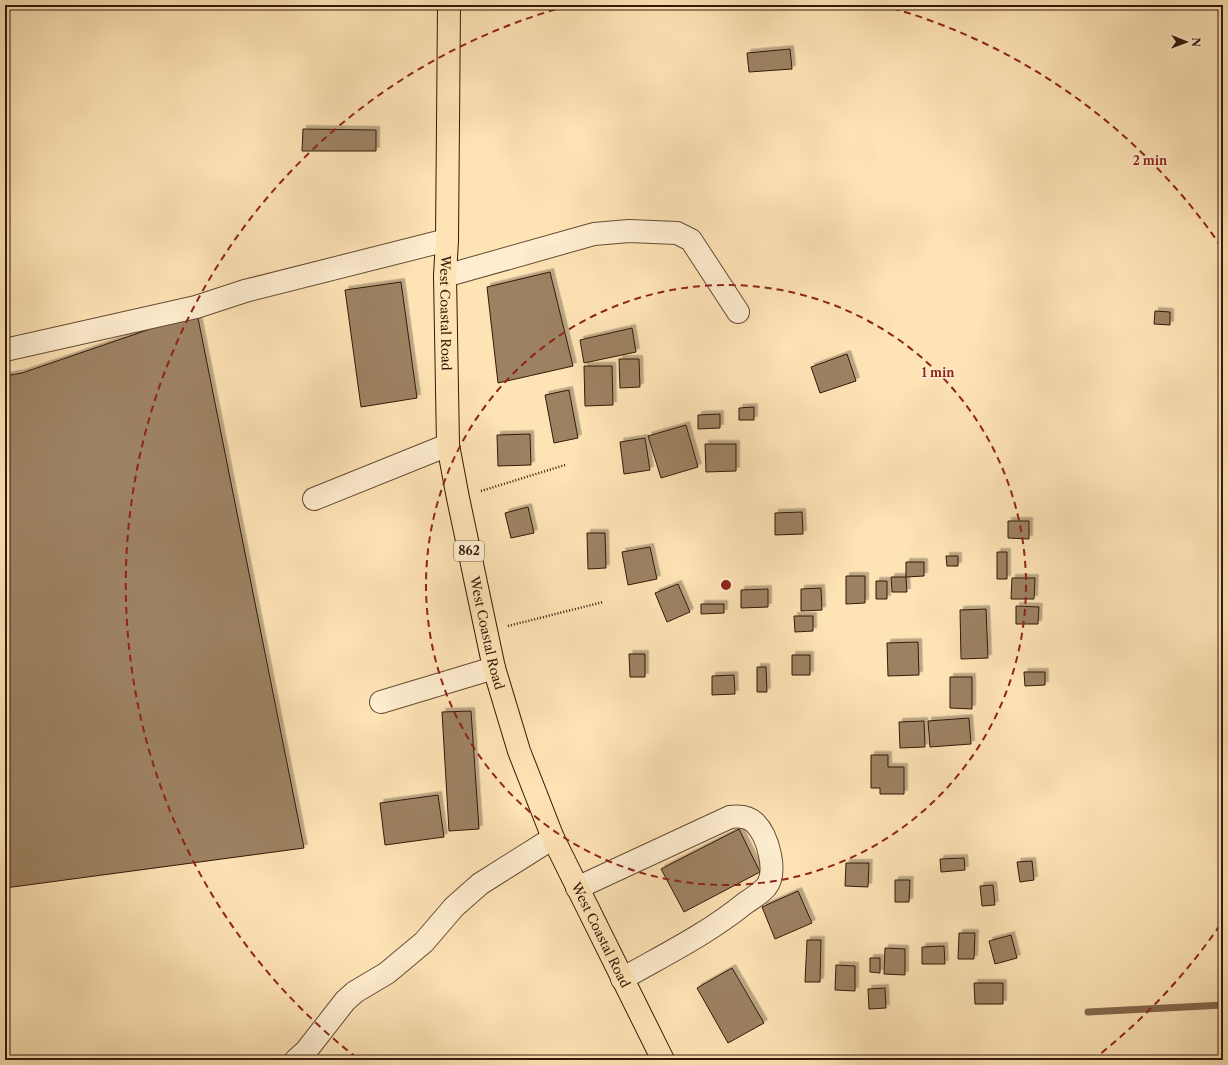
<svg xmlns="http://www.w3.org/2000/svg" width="1228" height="1065" font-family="'Libre Caslon Text',serif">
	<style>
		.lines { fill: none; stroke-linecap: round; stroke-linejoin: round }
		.stream { stroke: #84684d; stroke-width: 7 }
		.building { fill: #9d8262; stroke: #341809; filter: url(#shadow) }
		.minor-casing { stroke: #664b34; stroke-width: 24 }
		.major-casing { stroke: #341809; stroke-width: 24 }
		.path { stroke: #341809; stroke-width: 2.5; stroke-dasharray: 1 2; stroke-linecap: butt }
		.minor { stroke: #feedcf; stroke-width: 22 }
		.major { stroke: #fee3b5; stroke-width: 22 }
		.ring { fill: none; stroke: #8f2418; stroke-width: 2; stroke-dasharray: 7 5 }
		.labels { text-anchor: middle; stroke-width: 3; stroke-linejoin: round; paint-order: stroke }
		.shield { fill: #feedcf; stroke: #715844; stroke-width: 1 }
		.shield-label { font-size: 12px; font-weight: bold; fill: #341809 }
		.street-label { font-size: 13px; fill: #341809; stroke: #feedcf }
		.centre { fill: #8f2418; stroke: #feedcf; stroke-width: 2 }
		.ring-label { font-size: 12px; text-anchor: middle; font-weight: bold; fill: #8f2418; stroke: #feedcf; stroke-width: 3; stroke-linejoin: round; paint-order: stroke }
	</style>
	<defs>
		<filter id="shadow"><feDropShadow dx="3.5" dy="-3.5" stdDeviation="0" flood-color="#0004"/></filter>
	</defs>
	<rect width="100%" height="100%" fill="#fee3b5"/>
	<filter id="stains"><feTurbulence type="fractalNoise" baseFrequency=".005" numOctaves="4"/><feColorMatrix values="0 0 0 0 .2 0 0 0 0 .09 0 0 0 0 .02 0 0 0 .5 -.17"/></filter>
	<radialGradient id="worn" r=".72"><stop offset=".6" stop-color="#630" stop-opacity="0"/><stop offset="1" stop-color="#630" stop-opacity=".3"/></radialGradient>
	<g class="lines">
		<!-- stream -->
		<path class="stream" d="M1088,1012L1223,1005"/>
	</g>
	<!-- building -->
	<path class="building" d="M790,49L792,69L749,72L747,53Z
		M303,129L376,130V151H302Z
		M550,272L573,366L498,383L487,287Z
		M401,282L417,398L361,407L345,290Z
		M1155,311L1170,312V325L1154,324Z
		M197,313L304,848L5,888V376L22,373Z
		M632,328L636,352L584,363L580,340Z
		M847,354L856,381L820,393L811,367Z
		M619,359H639L640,387L620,388Z
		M584,366H612L613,405L585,406Z
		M569,390L578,438L554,443L545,395Z
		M754,407V420H739V408Z
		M720,414V428L698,429V415Z
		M686,425L698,467L661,478L648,436Z
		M530,434L531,465L498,466L497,435Z
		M645,438L650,470L624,474L620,442Z
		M705,444H736V471L706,472Z
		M528,507L534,533L511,538L505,513Z
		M802,512L803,534L775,535V513Z
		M1008,521H1029V539L1008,538Z
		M587,533H605L606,568L588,569Z
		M650,547L657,579L628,585L622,552Z
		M997,552H1007V579H997Z
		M946,556H958V566H947Z
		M906,562H924V576L906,577Z
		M846,576H865V603L846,604Z
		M891,577H906L907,592H892Z
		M1012,578H1035L1034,599H1011Z
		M876,581H887V599H876Z
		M678,584L690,612L667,622L655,593Z
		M821,588L822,610L801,611V589Z
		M768,589V607L741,608V590Z
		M701,604H724V613L701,614Z
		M1016,606L1039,607L1038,624H1016Z
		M986,609L988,658L961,659L960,610Z
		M794,616H813V631L795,632Z
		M918,642L919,675L888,676L887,643Z
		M629,654H645V677H630Z
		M792,655H810V675H792Z
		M757,667H766L767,692H757Z
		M1024,672H1045V685L1025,686Z
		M734,675L735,694L712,695V676Z
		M950,677H972V709L950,708Z
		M471,711L479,829L449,831L442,712Z
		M969,718L971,744L930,747L928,721Z
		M924,721L925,747L900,748L899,722Z
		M871,755H888V767H904V794H880V788H871Z
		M438,795L444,837L385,845L380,803Z
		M739,829L760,872L684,912L661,869Z
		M964,858L965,870L941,872L940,859Z
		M1032,861L1034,880L1020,882L1017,862Z
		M846,863H869L868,887L845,886Z
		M895,880H910L909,902H895Z
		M993,885L995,905L982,906L980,886Z
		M798,891L812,923L775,939L762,907Z
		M959,933H975L974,959H958Z
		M1011,935L1017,958L995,964L989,941Z
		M807,940H821L820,982H805Z
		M944,946L945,964H922V947Z
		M885,948L905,949V975L884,974Z
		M870,958H880V973L870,972Z
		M836,965L855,966V991L835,990Z
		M732,968L764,1023L728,1043L697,988Z
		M974,983H1003V1004H975Z
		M885,988L886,1008L869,1009L868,989Z"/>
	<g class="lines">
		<!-- minor casing -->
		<g class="minor-casing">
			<path id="minor" d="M445,276L594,234L629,231L677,233L691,240L738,312
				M5,350L196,307L245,291L447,240
				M314,499L448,445
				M381,702L494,668
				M577,888L730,817C738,816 748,816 755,823C768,836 778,872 766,887C760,894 751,899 744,904C707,934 664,955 622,979
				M296,1060L306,1051L345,1001L355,992L387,973L424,942L454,907L480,884L553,838"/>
		</g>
		<!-- major casing -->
		<g class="major-casing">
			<g id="major">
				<path id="s1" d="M449,5L447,240L445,276L448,445L458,498L494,668L519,751L553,838L663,1060"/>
			</g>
		</g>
		<!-- path -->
		<path class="path" d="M481,491L565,465
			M508,626L603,602"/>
		<!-- minor -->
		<use href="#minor" class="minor"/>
		<!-- major -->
		<use href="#major" class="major"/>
	</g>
	<!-- distance rings -->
	<g class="ring">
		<circle cx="726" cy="585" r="300"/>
		<path d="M1220 925A600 600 0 0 1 1095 1058M357 1058A600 600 0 0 1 571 5M881 5A600 600 0 0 1 1220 245"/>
	</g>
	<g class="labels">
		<!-- shield labels -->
		<rect class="shield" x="454" y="541" width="30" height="20" rx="3"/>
		<g class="shield-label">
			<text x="469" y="555">862</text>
		</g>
		<!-- street labels -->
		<g class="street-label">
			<text dy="5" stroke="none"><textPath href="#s1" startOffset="308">West Coastal Road</textPath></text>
			<text dy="5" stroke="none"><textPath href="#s1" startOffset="632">West Coastal Road</textPath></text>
			<text dy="5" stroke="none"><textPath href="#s1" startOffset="956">West Coastal Road</textPath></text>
		</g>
	</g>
	<circle cx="726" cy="585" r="6" class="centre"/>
	<g class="ring-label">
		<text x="1150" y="165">2 min</text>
		<text x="938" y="377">1 min</text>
	</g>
	<!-- margin -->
	<rect width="1228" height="1065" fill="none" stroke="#fee3b5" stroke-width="20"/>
	<rect x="6" y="6" width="1216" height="1053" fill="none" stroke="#341809" stroke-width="2"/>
	<rect x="10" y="10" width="1208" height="1045" fill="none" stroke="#341809"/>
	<!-- north arrow -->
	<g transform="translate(1186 42) rotate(91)" stroke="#feedcf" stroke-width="3" paint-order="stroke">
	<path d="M0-3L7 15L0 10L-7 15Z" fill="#341809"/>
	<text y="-6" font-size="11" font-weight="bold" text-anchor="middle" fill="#341809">N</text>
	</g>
	<rect width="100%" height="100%" filter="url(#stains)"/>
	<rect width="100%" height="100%" fill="url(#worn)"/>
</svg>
